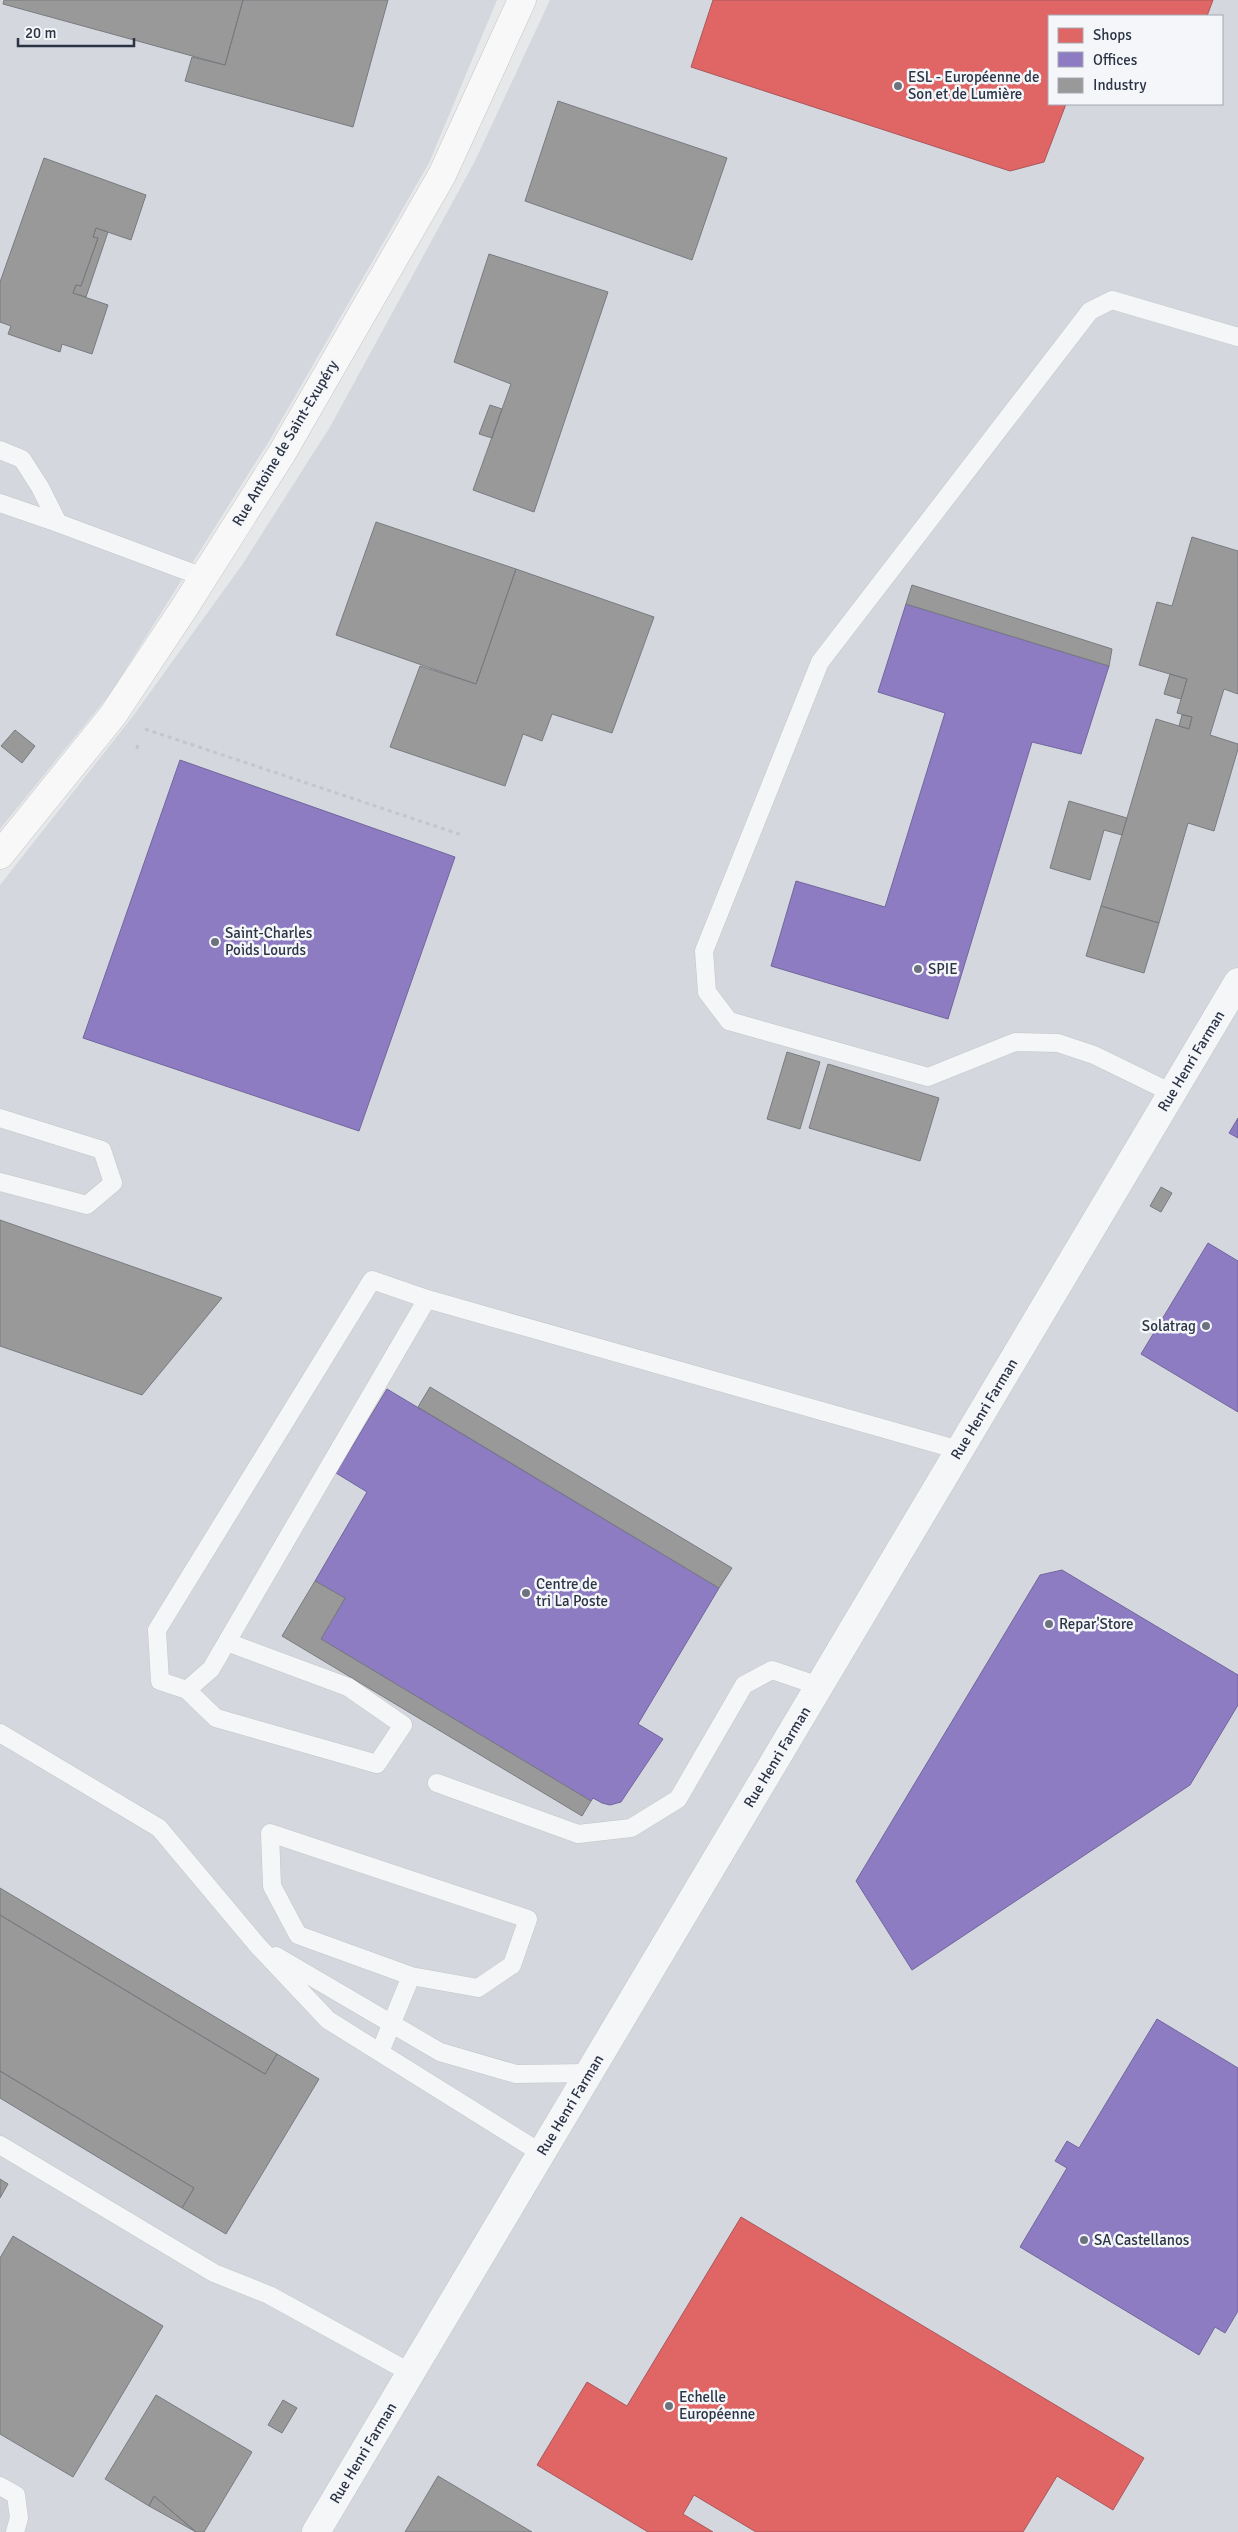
<svg xmlns="http://www.w3.org/2000/svg" width="1238" height="2532" font-family="Signika,sans-serif">
	<style>
		.built { fill: #d4d7dd; fill-rule: evenodd }
		.shops { fill: #e06666; stroke: #aa575c }
		.offices { fill: #8e7cc3; stroke: #70669d }
		.industry { fill: #999; stroke: #787b80 }
		.lines { fill: none; stroke-linecap: round; stroke-linejoin: round }
		.lane-casing { stroke: #c4c6c8; stroke-width: 19 }
		.street-casing { stroke: #c4c6c8; stroke-width: 29 }
		.secondary-casing { stroke: #c4c6c8; stroke-width: 29 }
		.path { stroke: #c5c6ca; stroke-width: 3; stroke-dasharray: 4 4; stroke-linecap: butt }
		.lane { stroke: #f5f6f7; stroke-width: 18 }
		.street { stroke: #f5f6f7; stroke-width: 28 }
		.secondary { stroke: #f8f8f8; stroke-width: 28 }
		.poi-dot { fill: #6c737f; stroke: #f4f6f9; stroke-width: 2 }
		.labels { text-anchor: middle; stroke-width: 5; stroke-linejoin: round; paint-order: stroke }
		.poi-label { font-size: 15px; fill: #2b3445; stroke: #f4f6f9; text-anchor: start }
		.street-label { font-size: 15px; fill: #2b3445; stroke: #f4f6f9 }
	</style>
	<rect width="100%" height="100%" fill="#e6e8ea"/>
	<!-- built -->
	<path class="built" d="M0,0H497L429,163L271,438L110,694L0,829Z
		M550,0H1238V2532H0V885L133,716L242,565L330,427L475,161ZM1049,16H1222V104H1049Z"/>
	<!-- shops -->
	<path class="shops" d="M713,0H1213L1207,16H1049V104H1066L1044,162L1010,171L691,67Z
		M741,2217L1144,2458L1113,2510L1057,2476L1023,2532H756L694,2495L683,2514L713,2532H648L537,2465L587,2382L627,2406Z"/>
	<!-- offices -->
	<path class="offices" d="M906,604L1109,666L1081,754L1032,742L948,1019L771,966L796,881L885,907L945,713L878,692Z
		M180,760L455,857L359,1131L83,1038Z
		M1238,1118V1138L1229,1133Z
		M1208,1243L1238,1261V1412L1141,1354Z
		M387,1389L719,1588L638,1724L663,1739L621,1802L610,1805L602,1803L593,1798L591,1801L321,1639L345,1598L315,1581L367,1492L336,1473Z
		M1062,1570L1238,1675V1705L1190,1785L912,1970L856,1881L1040,1575Z
		M1157,2019L1238,2068V2311L1225,2333L1215,2327L1199,2355L1020,2247L1067,2168L1055,2161L1067,2141L1079,2148Z"/>
	<!-- industry -->
	<path class="industry" d="M4,0H243L225,65L3,4Z
		M243,0H388L353,127L185,81L192,57L225,65Z
		M558,101L727,158L692,260L525,201Z
		M44,158L146,195L131,240L96,228L93,237L98,238L81,286L76,285L73,293L108,305L92,354L62,344L60,352L8,334L11,326L0,322V282Z
		M96,228L108,232L86,297L73,293L76,285L81,286L98,238L93,237Z
		M489,254L608,292L534,512L473,490L511,384L454,362Z
		M490,405L502,409L492,438L479,434Z
		M376,522L516,569L476,684L336,635Z
		M1192,537L1238,551V694L1224,689L1210,735L1238,744V749L1214,831L1188,823L1159,923L1101,906L1156,719L1189,729L1192,717L1177,713L1187,679L1139,665L1157,602L1172,606Z
		M516,569L654,617L612,733L552,714L542,741L523,734L505,786L390,747L420,666L476,684Z
		M912,585L1112,649L1109,666L906,604Z
		M1170,674L1187,679L1181,699L1164,694Z
		M1182,715L1192,717L1189,729L1179,726Z
		M15,730L35,746L22,763L1,746Z
		M1069,801L1127,818L1122,835L1104,830L1090,880L1050,868Z
		M1101,906L1159,923L1144,973L1086,956Z
		M787,1052L820,1062L800,1129L767,1119Z
		M828,1064L939,1098L920,1161L809,1128Z
		M1161,1187L1172,1193L1161,1212L1150,1206Z
		M0,1220L222,1298L142,1395L0,1346Z
		M430,1387L732,1568L719,1588L418,1407Z
		M315,1581L345,1598L321,1639L591,1801L582,1816L282,1636Z
		M0,1888L277,2054L265,2074L0,1915Z
		M0,1915L265,2074L277,2054L319,2079L226,2234L182,2208L194,2188L0,2071Z
		M0,2071L194,2188L182,2208L0,2098Z
		M0,2179L8,2184L0,2198Z
		M13,2236L163,2326L73,2477L0,2434V2258Z
		M156,2395L252,2452L204,2532H196L154,2496L149,2506L105,2479Z
		M283,2400L297,2408L282,2433L268,2425Z
		M438,2476L532,2532H405Z
		M154,2496L196,2532L149,2506Z"/>
	<g class="lines">
		<!-- lane casing -->
		<g class="lane-casing">
			<path id="lane" d="M0,450L22,459L40,487L58,523L203,577
				M0,503L58,523
				M1172,1093L1094,1055L1058,1043L1015,1042L928,1077L729,1021L707,992L704,951L820,662L1090,311L1112,300L1238,337
				M0,1118L102,1150L113,1183L87,1205L0,1182
				M427,1299L211,1669L187,1690L160,1681L157,1630L372,1280L427,1299L959,1450
				M187,1690L216,1718L377,1764L403,1725L348,1687L227,1642
				M0,1733L159,1828L258,1946L328,2020L541,2153
				M437,1783L578,1834L631,1828L678,1799L744,1685L772,1670L819,1686
				M270,1833L528,1919L512,1965L478,1988L411,1976L298,1935L272,1886Z
				M276,1956L440,2052L516,2074L589,2073
				M380,2052L411,1976
				M0,2145L214,2273L269,2295L411,2373
				M0,2486L16,2495L19,2518L15,2532"/>
		</g>
		<!-- street casing -->
		<g class="street-casing">
			<path id="street" d="M316,2532L1238,982"/>
		</g>
		<!-- secondary casing -->
		<g class="secondary-casing">
			<path id="secondary" d="M0,855L113,715L186,605L282,453L442,175L522,0"/>
		</g>
		<!-- path -->
		<path class="path" d="M145,729L462,835
			M137,749L138,741"/>
		<!-- lane -->
		<use href="#lane" class="lane"/>
		<!-- street -->
		<use href="#street" class="street"/>
		<!-- secondary -->
		<use href="#secondary" class="secondary"/>
	</g>
	<!-- markers -->
	<g class="poi-dot">
		<circle cx="898" cy="86" r="5"/>
		<circle cx="215" cy="942" r="5"/>
		<circle cx="918" cy="969" r="5"/>
		<circle cx="1206" cy="1326" r="5"/>
		<circle cx="526" cy="1593" r="5"/>
		<circle cx="1049" cy="1624" r="5"/>
		<circle cx="1084" cy="2240" r="5"/>
		<circle cx="669" cy="2406" r="5"/>
	</g>
	<g class="labels">
		<!-- poi labels -->
		<g class="poi-label">
			<text x="908" y="82">ESL - Européenne de<tspan x="908" dy="17">Son et de Lumière</tspan></text>
			<text x="225" y="938">Saint-Charles<tspan x="225" dy="17">Poids Lourds</tspan></text>
			<text x="928" y="974">SPIE</text>
			<text x="1196" y="1331" text-anchor="end">Solatrag</text>
			<text x="536" y="1589">Centre de<tspan x="536" dy="17">tri La Poste</tspan></text>
			<text x="1059" y="1629">Repar'Store</text>
			<text x="1094" y="2245">SA Castellanos</text>
			<text x="679" y="2402">Echelle<tspan x="679" dy="17">Européenne</tspan></text>
		</g>
		<!-- street labels -->
		<g class="street-label">
			<text transform="translate(285 443) rotate(-59)" y="5">Rue Antoine de Saint-Exupéry</text>
			<text transform="translate(1191 1061) rotate(-59)" y="5">Rue Henri Farman</text>
			<text transform="translate(984 1409) rotate(-59)" y="5">Rue Henri Farman</text>
			<text transform="translate(777 1757) rotate(-59)" y="5">Rue Henri Farman</text>
			<text transform="translate(570 2105) rotate(-59)" y="5">Rue Henri Farman</text>
			<text transform="translate(363 2453) rotate(-59)" y="5">Rue Henri Farman</text>
		</g>
	</g>
	<!-- legend -->
	<rect x="1048" y="15" width="175" height="90" fill="#f4f6f9" stroke="#a4a8b1"/>
	<rect x="1058" y="28" width="25" height="15" fill="#e06666" stroke="#a4a8b1"/>
	<text x="1093" y="40" font-size="15" fill="#2b3445">Shops</text>
	<rect x="1058" y="52" width="25" height="15" fill="#8e7cc3" stroke="#a4a8b1"/>
	<text x="1093" y="65" font-size="15" fill="#2b3445">Offices</text>
	<rect x="1058" y="78" width="25" height="15" fill="#999999" stroke="#a4a8b1"/>
	<text x="1093" y="90" font-size="15" fill="#2b3445">Industry</text>
	<!-- scale -->
	<path d="M18 38v8h116v-8" fill="none" stroke="#2b3445" stroke-width="2.5"/>
	<text x="25" y="38" font-size="15" fill="#2b3445" stroke="#f4f6f9" stroke-width="4" paint-order="stroke">20 m</text>
</svg>
